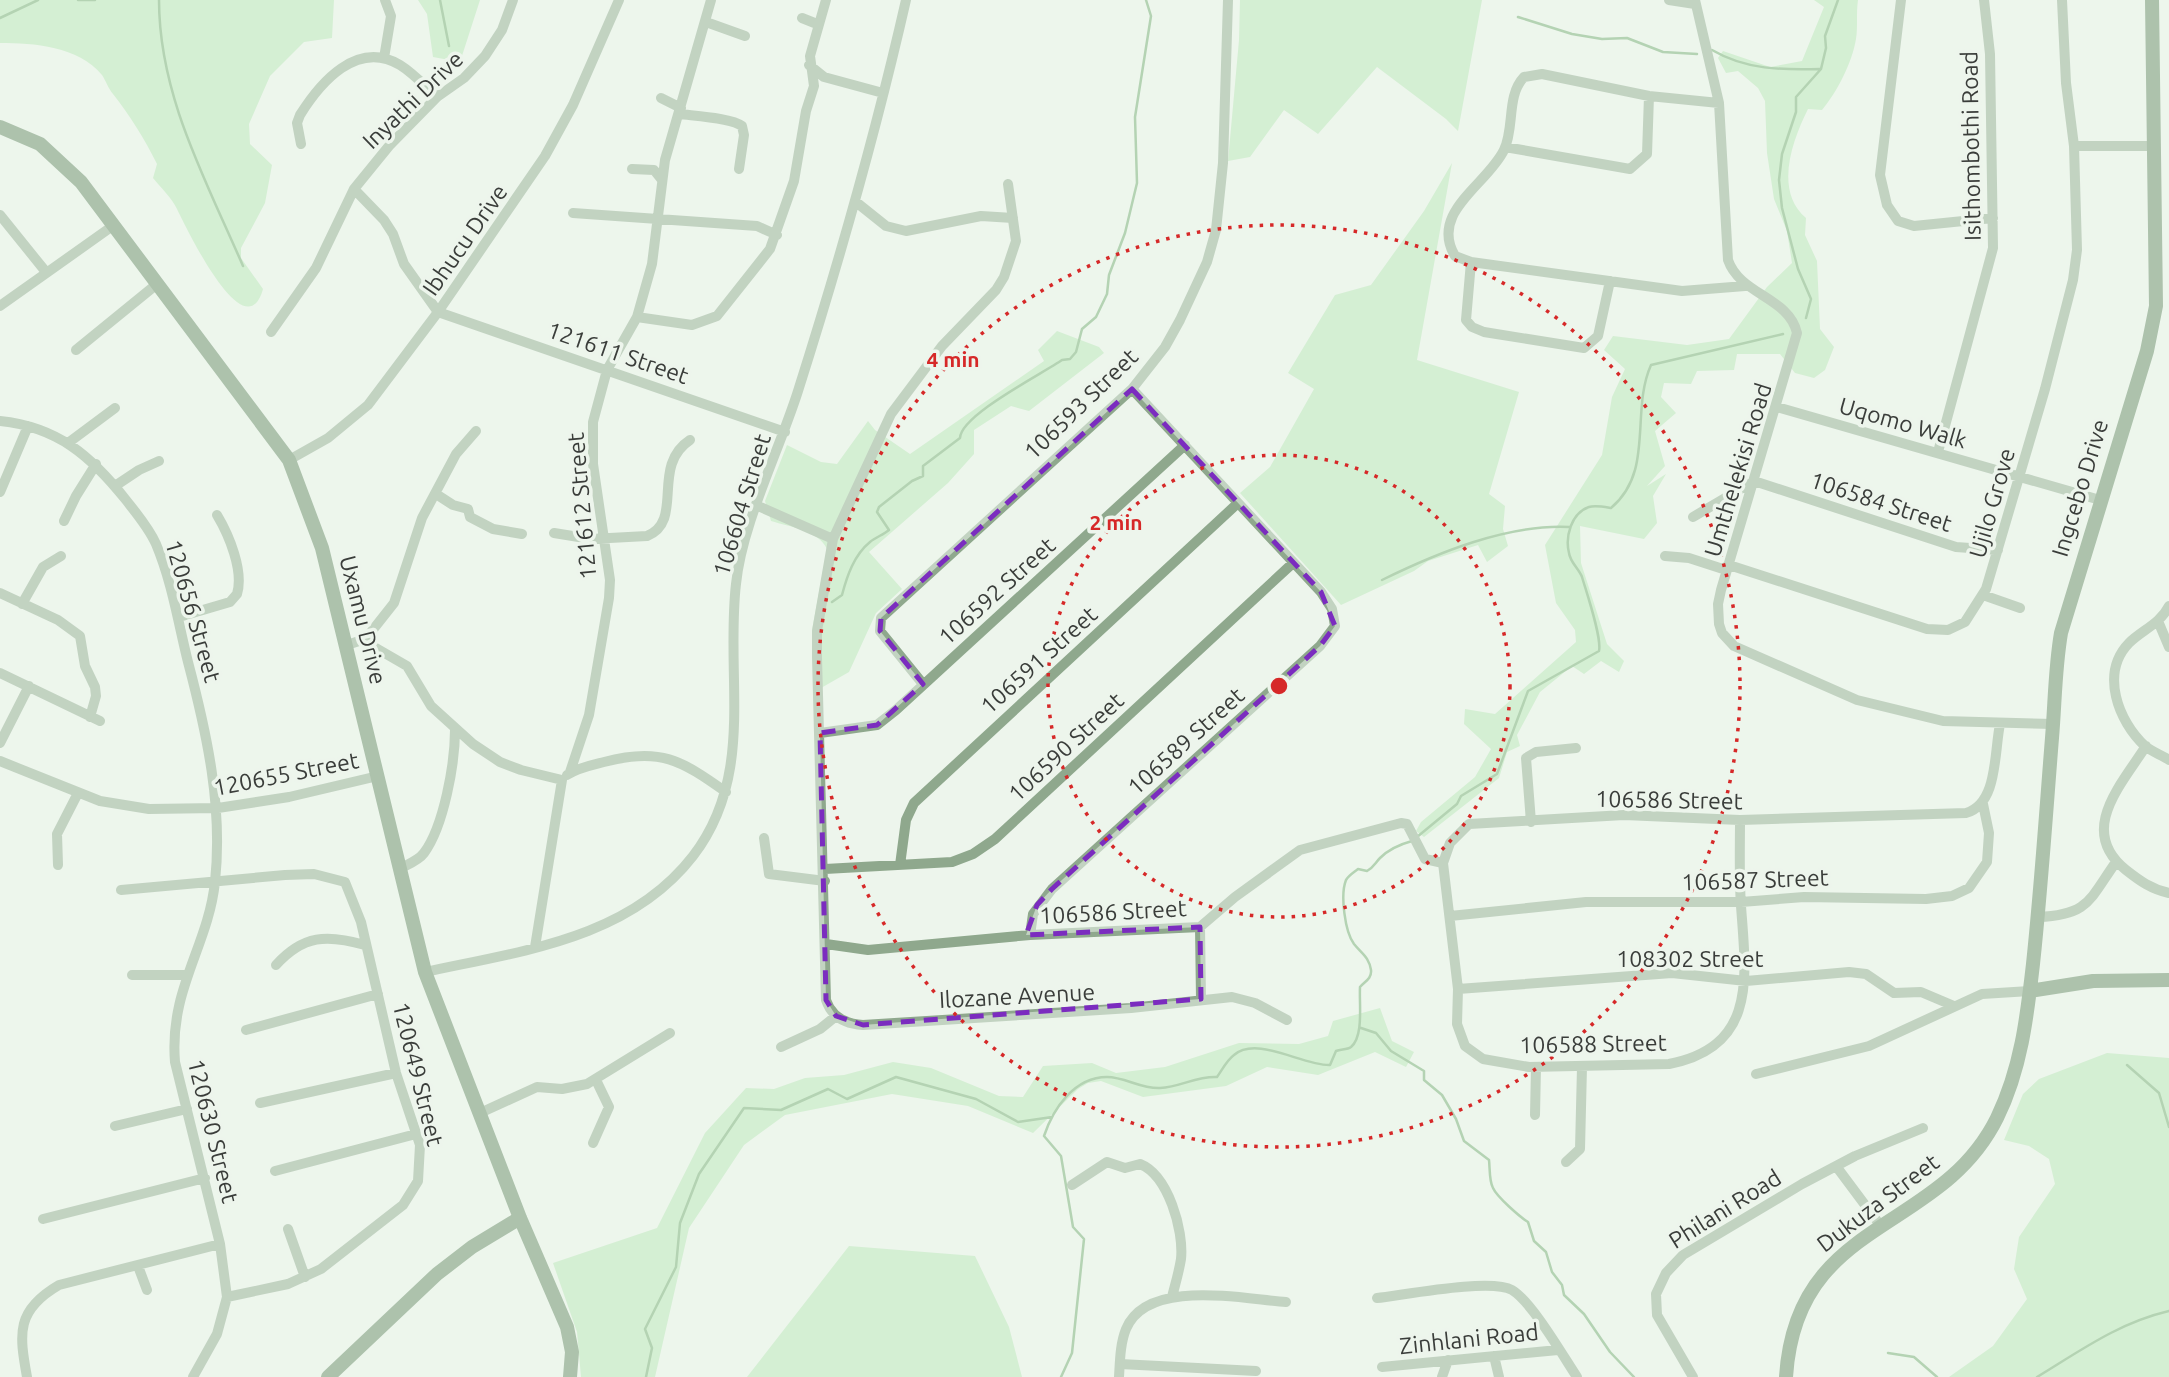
<svg xmlns="http://www.w3.org/2000/svg" width="2169" height="1377" font-family="Ubuntu,sans-serif">
<style>
.green{fill:#b7e6b4}
.lines{fill:none;stroke-linecap:round;stroke-linejoin:round}
.stream{stroke:#6fa86d;stroke-width:2.5}
.street{stroke:#8fa88d;stroke-width:10}
.secondary{stroke:#5f835d;stroke-width:14}
.marked{fill:none;stroke:#7b2cbf;stroke-width:5;stroke-dasharray:14 9;stroke-linejoin:round}
.ring{fill:none;stroke:#d62828;stroke-width:3.5;stroke-dasharray:3.5 7}
.labels{text-anchor:middle;stroke-width:7;stroke-linejoin:round;paint-order:stroke}
.street-label{font-size:23px;fill:#3a3d3a;stroke:#edf5ec}
.centre{fill:#d62828;stroke:#edf5ec;stroke-width:3.5}
.ring-label{font-size:21px;text-anchor:middle;font-weight:bold;fill:#d62828;stroke:#edf5ec;stroke-width:7;stroke-linejoin:round;paint-order:stroke}
</style>
<rect width="100%" height="100%" fill="#edf5ec"/>
<path class="green" d="M0 0H334L332 38 304 42 270 76 249 124 250 144 272 165 265 203 241 248V258L263 289C245 353 184 223 177 209 172 198 161 188 153 178L157 164C144 138 131 117 113 94 108 88 106 81 102 75 78 46 34 43 0 43Z
M418 0H480L460 62 433 57 427 14Z
M1240 0H1482L1458 131 1446 119 1377 67 1318 134 1284 110 1250 157 1228 161 1239 40Z
M1814 0H1858C1856 13 1858 26 1856 39 1852 63 1837 92 1822 110L1808 109C1792 141 1774 191 1806 218L1805 235 1817 261 1820 329 1834 347 1825 370 1814 378 1795 373 1780 354H1737L1734 370 1697 371 1691 384 1664 383 1661 397 1676 413 1655 431 1665 466 1647 486 1666 474 1653 496 1657 523 1644 539 1580 526 1581 563 1607 644 1624 661 1619 672 1601 661 1584 674 1572 666 1540 692 1517 735 1520 746 1507 752 1499 778 1424 837 1416 831 1421 822 1475 777 1491 749 1464 724 1465 709 1495 714 1576 642 1575 630 1556 603 1545 545 1602 455 1612 397 1625 369 1604 350 1613 336 1687 345 1729 339 1767 287 1792 263 1787 231 1774 199 1767 153 1765 101 1758 88 1738 71 1726 73 1718 58 1723 51 1770 67 1802 61 1824 7Z
M1452 163 1417 360 1519 392 1489 494 1505 506 1503 529 1508 546 1487 562 1478 545 1428 561 1414 571 1341 605 1240 493 1270 467 1314 389 1288 373 1335 295 1371 285 1424 211Z
M1057 331 1099 347 1104 353 1029 411 1011 406 974 430V454L948 483 869 552 902 589 876 613 849 672 814 692 812 630 827 549C818 530 790 527 771 521L765 501 787 445 821 462 837 464 868 421 875 430 910 454 1044 361 1038 350Z
M1380 1008 1392 1041 1414 1052 1406 1067 1375 1052 1318 1075 1267 1067 1226 1086 1143 1097 1101 1081 1088 1083 1078 1089 1033 1133 968 1106 892 1094 785 1115 744 1145 689 1228 655 1377H581L577 1332 553 1263 657 1228 705 1133 746 1088 774 1089 805 1078 844 1075 893 1062 931 1068 999 1096 1023 1097 1043 1066 1092 1063 1116 1073 1165 1067 1239 1043 1299 1044 1328 1036 1333 1021Z
M2107 1053 2169 1058V1377H1949L1993 1346 2027 1299 2014 1269 2019 1237 2055 1184 2049 1159 2029 1146 2004 1140 2023 1094 2039 1079Z
M849 1246 975 1256 1009 1327 1022 1377H747Z"/>
<g class="lines">
<path class="stream" d="M78 0H95
M159 0C159 96 206 180 243 266
M440 0 449 46
M1518 17 1572 34 1602 39 1627 38 1663 52 1697 54
M0 18 38 0
M1712 50C1746 70 1782 70 1820 69
M1806 318 1811 299 1798 269 1782 208 1779 180 1782 154 1796 112V97L1821 69 1826 48 1825 36 1838 0
M1382 580C1437 553 1507 524 1569 527
M832 602 842 595C847 576 854 555 870 542 876 537 883 535 889 530L877 512 879 507 912 481 923 476V466L960 438C961 415 1040 375 1062 360L1070 359 1076 352 1082 329 1096 317 1107 294 1109 275 1125 233 1137 183 1135 117 1151 16 1146 0
M1417 837 1457 804 1461 796 1497 774 1528 691 1599 651C1602 638 1587 594 1582 577 1579 569 1570 562 1569 553 1565 537 1571 513 1589 507 1595 505 1605 507 1611 508 1655 471 1630 412 1651 365L1783 334
M1361 1028 1376 1033 1391 1051 1424 1071V1080L1442 1095 1456 1119 1464 1141 1489 1160C1490 1168 1489 1181 1493 1188 1497 1197 1520 1217 1528 1222L1534 1241 1546 1252 1552 1272 1562 1285 1564 1295 1584 1314 1610 1352 1634 1377
M2127 1065 2159 1093 2169 1127
M1888 1353 1914 1357 1937 1377
M646 1377 652 1348 645 1329 676 1267 680 1223 699 1174 744 1108 781 1110 828 1089 847 1099 896 1077 976 1099 1018 1122 1052 1117
M1061 1377 1072 1353 1084 1239 1073 1227 1061 1156 1044 1136C1053 1109 1074 1077 1107 1077 1125 1077 1141 1089 1160 1088 1181 1087 1196 1076 1217 1077 1222 1070 1227 1060 1234 1055 1257 1035 1303 1066 1330 1065L1336 1051C1341 1049 1347 1050 1351 1047 1364 1036 1359 1004 1360 987 1364 982 1372 979 1371 970 1369 957 1362 954 1354 944 1345 932 1340 895 1346 880 1349 875 1353 873 1358 869L1367 871C1374 867 1375 863 1380 858 1389 849 1401 844 1412 841
M2037 1377C2080 1351 2118 1323 2169 1311"/>
<path class="street" d="M1669 0 1695 4
M1695 0 1719 103 1728 260C1740 295 1789 297 1797 333L1721 590 1718 604 1719 624 1722 633 1734 646 1857 700 1943 721 2053 724
M1901 0 1880 175 1887 205 1898 221 1914 226 1993 218
M802 18 817 24
M706 22 745 36
M384 58 391 16 385 0
M809 65 824 77 883 93
M661 98 681 108
M680 114C696 116 732 118 742 126L744 135 739 169
M301 144 297 123 300 115C320 83 357 39 400 65 413 73 425 86 437 97
M2074 146H2155
M1505 147 1630 169 1647 154 1649 96
M632 169 654 170 662 180
M354 189 384 220 393 234 404 264 438 312 785 432
M856 202 886 226 906 231 981 216 1013 218
M573 213 757 226 777 235
M0 215 46 272
M1471 262 1455 256C1429 212 1487 185 1504 150 1515 127 1506 96 1524 77L1542 74 1649 96 1719 103
M1610 281 1598 336 1584 348 1484 332 1472 327 1466 320 1471 262 1682 291 1745 286
M0 306 114 225
M637 317 692 325 717 316 770 249 794 181 806 111 814 86 810 56 826 0
M271 332 316 268 354 189 389 146 437 97 464 78 485 56 502 30 513 0
M76 350 157 284
M1777 407 2100 500
M0 421C58 427 91 456 126 500 137 514 149 528 156 544 172 582 178 622 188 662 207 734 223 807 215 882 208 947 169 989 175 1062L220 1244 227 1297 217 1334 193 1377
M68 443 115 408
M1938 452 1993 248 1990 54 1984 0
M289 460 328 438 368 405 438 312 545 156 573 105 619 0
M115 486 139 470 159 461
M0 492 28 426
M436 494 453 505 468 509 470 517 493 529 522 534
M758 506 833 539 817 631V657L826 1000C832 1018 846 1024 863 1025L1131 1008 1232 997 1255 1003 1287 1020
M1693 517 1754 481 1956 547 1998 550
M64 521 76 496 96 464
M554 533 591 539 647 536C685 521 650 466 690 440
M833 539 891 414 942 346 996 290 1004 277 1016 241 1008 184
M1665 556 1689 558 1723 569 1729 565 1927 629 1948 630 1965 622 1986 589 2045 389 2073 280 2077 250 2074 146 2066 83 2062 0
M0 593 58 620 80 636 85 666 95 687 96 696 90 717
M1983 595 2020 608
M22 604 43 567 61 556
M2169 606C2160 624 2142 630 2129 643 2100 673 2118 721 2145 746 2152 752 2162 755 2169 760
M179 617 230 602 237 594C244 571 229 535 217 515
M2158 621 2169 647
M364 641 394 603 422 518 456 454 476 431
M347 645 362 640 407 666 431 706 473 744 500 762 521 770 562 780
M0 673 100 721
M923 684 880 631 881 618 1132 389 1165 347 1180 320 1207 262 1216 230 1223 163 1228 0
M820 733 877 725 896 710 1185 445
M0 743 29 686
M2146 746C2121 785 2077 831 2126 870 2140 881 2151 889 2169 893
M0 761 100 801 149 809 218 808 289 797 378 776
M570 772 589 715 609 598 610 580 593 464V422L607 370 637 317 652 264 665 160 711 0
M567 775C577 768 592 765 604 762 660 747 681 760 726 792
M1740 820C1740 848 1739 878 1741 906 1746 976 1758 1047 1669 1064L1529 1067 1483 1059 1465 1046 1457 1024 1458 989 1443 863 1450 843 1469 824 1624 815 1740 820 1966 813C1998 804 1994 753 2000 724
M1531 822 1526 758 1536 752 1576 748
M764 838 769 874 825 881
M58 865 57 834 78 793
M900 865 906 820 914 803 1238 503
M401 868C409 864 419 860 424 853 444 826 455 763 455 730
M825 869 952 862 973 854 995 839 1293 563
M121 890 285 875 314 874 345 882 361 922 396 1073 420 1145 418 1181 403 1205 321 1269 288 1284 227 1297
M1450 916 1586 902H1741L1804 897 1926 899 1952 896 1969 888 1987 862 1989 833 1983 804
M2038 917C2089 915 2089 900 2116 862
M1200 927 1201 999
M1030 935 1033 914 1052 889 1320 646 1335 626 1332 609 1321 592 1132 389
M826 944 868 950 1030 935 1200 927 1235 897 1300 850 1401 823 1407 824 1425 859 1443 863
M535 947 562 780
M276 965C303 935 327 934 365 945
M425 972C521 951 629 939 693 856 756 774 725 678 736 584 742 524 779 451 798 391 839 262 876 132 906 0
M132 975H185
M1458 989 1672 973 1746 981 1849 972 1866 974 1894 993 1921 992 1954 1006
M246 1030 378 994
M781 1047 820 1029 836 1016
M1756 1074 1869 1046 1982 994 2030 991
M260 1103 396 1073
M480 1113 537 1087 562 1089 587 1084 670 1033
M1535 1115 1536 1067
M115 1126 187 1109
M593 1143 609 1107 596 1080
M1566 1162 1580 1149 1582 1067
M1836 1166 1880 1225
M275 1171 416 1134
M1072 1185 1107 1162 1125 1168 1140 1164C1168 1175 1184 1230 1181 1259 1179 1272 1175 1285 1172 1297
M43 1219 205 1178
M288 1229 305 1277
M138 1266 147 1290
M1377 1298C1404 1295 1491 1278 1512 1290 1532 1302 1563 1356 1577 1377
M1494 1356 1499 1377
M1120 1364 1256 1371
M1382 1367 1558 1350
M27 1377C19 1333 16 1310 59 1285L220 1244
M1119 1377C1120 1361 1120 1344 1126 1329 1147 1278 1242 1299 1286 1302
M1442 1377 1448 1360
M1693 1377 1657 1315 1656 1294 1666 1273 1683 1255 1802 1184 1855 1156 1923 1128"/>
<path class="secondary" d="M0 127 40 144 81 182 289 460 322 548 425 972 520 1218 567 1327 572 1352 570 1377
M2030 991 2093 981 2169 980
M328 1377 437 1274 472 1247 520 1218
M1786 1377C1796 1217 1939 1235 1997 1118 2021 1069 2027 1017 2033 964 2041 889 2046 813 2052 738 2055 702 2055 668 2061 633L2147 351 2156 306 2152 0"/>
</g>
<path d="M0 0H2169V1377H0ZM1132 389 1321 592 1335 626 1320 646 1052 889 1037 905 1026 935 1200 927 1201 999 863 1025 836 1016 826 1000 820 733 877 725 923 684 880 631 881 618Z" fill="#edf5ec" fill-opacity=".55" fill-rule="evenodd"/>
<path class="marked" d="M1132 389 1321 592 1335 626 1320 646 1052 889 1037 905 1026 935 1200 927 1201 999 863 1025 836 1016 826 1000 820 733 877 725 923 684 880 631 881 618Z"/>
<g class="ring">
<circle cx="1279" cy="686" r="231"/>
<circle cx="1279" cy="686" r="461"/>
</g>
<g class="labels">
<g class="street-label">
<text transform="translate(413 100) rotate(-44)" y="8">Inyathi Drive</text>
<text transform="translate(1971 146) rotate(-91)" y="8">Isithombothi Road</text>
<text transform="translate(465 240) rotate(-55)" y="8">Ibhucu Drive</text>
<text transform="translate(618 353) rotate(19)" y="8">121611 Street</text>
<text transform="translate(1081 404) rotate(-44)" y="8">106593 Street</text>
<text transform="translate(1903 423) rotate(16)" y="8">Uqomo Walk</text>
<text transform="translate(1738 470) rotate(-73)" y="8">Umthelekisi Road</text>
<text transform="translate(2080 488) rotate(-73)" y="8">Ingcebo Drive</text>
<text transform="translate(1881 502) rotate(18)" y="8">106584 Street</text>
<text transform="translate(1992 503) rotate(-74)" y="8">Ujilo Grove</text>
<text transform="translate(742 505) rotate(-73)" y="8">106604 Street</text>
<text transform="translate(582 506) rotate(-95)" y="8">121612 Street</text>
<text transform="translate(997 591) rotate(-42)" y="8">106592 Street</text>
<text transform="translate(193 611) rotate(74)" y="8">120656 Street</text>
<text transform="translate(363 620) rotate(76)" y="8">Uxamu Drive</text>
<text transform="translate(1039 660) rotate(-42)" y="8">106591 Street</text>
<text transform="translate(1186 741) rotate(-42)" y="8">106589 Street</text>
<text transform="translate(1066 747) rotate(-43)" y="8">106590 Street</text>
<text transform="translate(286 774) rotate(-11)" y="8">120655 Street</text>
<text transform="translate(1669 800) rotate(1)" y="8">106586 Street</text>
<text transform="translate(1755 880) rotate(-2)" y="8">106587 Street</text>
<text transform="translate(1113 912) rotate(-3)" y="8">106586 Street</text>
<text x="1690" y="967">108302 Street</text>
<text transform="translate(1017 996) rotate(-3)" y="8">Ilozane Avenue</text>
<text transform="translate(1593 1044) rotate(-1)" y="8">106588 Street</text>
<text transform="translate(418 1074) rotate(76)" y="8">120649 Street</text>
<text transform="translate(213 1131) rotate(76)" y="8">120630 Street</text>
<text transform="translate(1878 1203) rotate(-37)" y="8">Dukuza Street</text>
<text transform="translate(1725 1209) rotate(-32)" y="8">Philani Road</text>
<text transform="translate(1469 1339) rotate(-6)" y="8">Zinhlani Road</text>
</g>
</g>
<circle cx="1279" cy="686" r="10" class="centre"/>
<g class="ring-label">
<text x="953" y="367">4 min</text>
<text x="1116" y="530">2 min</text>
</g>
</svg>
